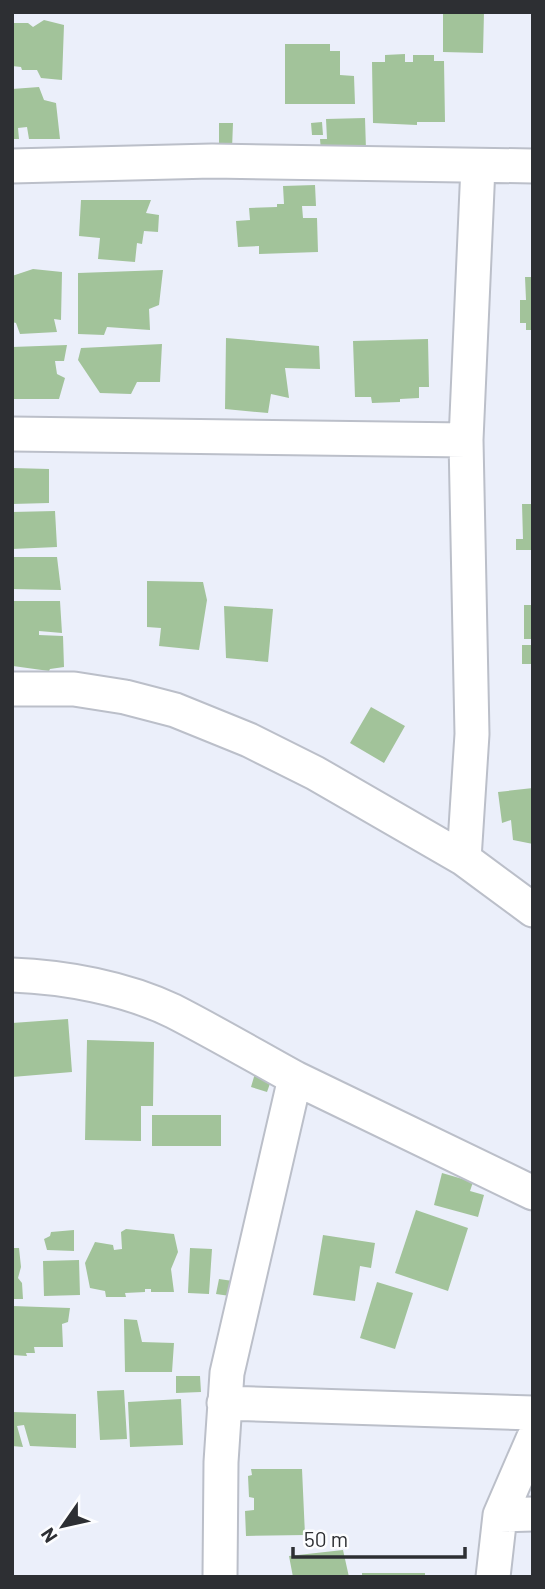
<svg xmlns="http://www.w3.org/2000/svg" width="545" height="1589" font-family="Barlow,sans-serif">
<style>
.building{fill:#a2c39a}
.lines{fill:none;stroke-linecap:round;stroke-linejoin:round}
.minor-casing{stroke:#bbbfc9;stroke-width:37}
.minor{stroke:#fff;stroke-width:33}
</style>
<rect width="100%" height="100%" fill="#ebeffa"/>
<path class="building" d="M443 12H484L483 53 443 52Z
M44 20 64 25 62 80 41 78 37 70H22L21 67 12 66V23H28L33 27Z
M285 44H330V51H340V75L354 76 355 104H285Z
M405 54V62H413V55H434V61H444L445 122H417V125L373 123 372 62H385V55Z
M39 87 44 100 56 103 60 139H29L27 127 18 128 19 139H12V89Z
M365 118 366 150 321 151 320 139H327L326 119Z
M322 122 323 135H312L311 123Z
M219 123H233L232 149 219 148Z
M315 185 316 206H302L303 218H317L318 252 259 254V246L238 247 236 221 250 220 249 208 277 207V204H284L283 186Z
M81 200H151L146 213 159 215 158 232 144 231 142 244 137 243 135 262 98 259 100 238 79 236Z
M33 269 62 272 61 320 54 319 57 332 20 334 16 323 12 322V276Z
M163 270 159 305 149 309 150 330 107 327 104 335 78 334V273Z
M525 277H533V330H526V323H520V300H526Z
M226 338 319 346 320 369 285 368 289 398 271 394 268 413 225 409Z
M428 339 429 387H419V398L400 399V402L372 403 371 397H355L353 341Z
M162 344 160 382H137L131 394 100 393 78 360 81 348Z
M67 345 64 361H55L57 374 65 378 59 399H12V347Z
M12 468 49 469V503L12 504Z
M522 504H533V550H516V539H523Z
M55 511 57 547 12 549V512Z
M12 557H57L61 590 12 589Z
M147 581 203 582 207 600 199 650 159 646 161 628 147 627Z
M12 601H60L62 633 39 631V635L63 636 64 667 50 669 49 671 13 666Z
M524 605H533V639H524Z
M224 606 273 609 268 662 226 658Z
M522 645H533V664H522Z
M371 707 405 726 384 763 350 743Z
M533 788V844L513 840 511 820 502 823 498 792Z
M68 1019 72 1072 12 1077V1023Z
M87 1040 154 1042 153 1106H141V1141L85 1140Z
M256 1070 273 1075 267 1092 251 1087Z
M152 1115H221V1146H152Z
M442 1173 473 1182 470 1191 484 1195 478 1217 434 1205Z
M416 1210 468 1228 448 1291 395 1273Z
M126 1229 174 1234 178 1252 171 1269 174 1292H151V1289H145V1292L125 1293 126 1297H106L105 1291 90 1288 85 1263 95 1242 113 1245 114 1250 122 1249 121 1232Z
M74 1230V1251L47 1250 44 1239 50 1236 51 1232Z
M323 1235 375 1243 371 1268 360 1266 355 1301 313 1295Z
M12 1248H19L21 1267 18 1278 22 1283 23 1299H12Z
M190 1248 212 1249 209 1294 188 1293Z
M79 1260 80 1295 44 1296 43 1261Z
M219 1279 233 1281 230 1296 216 1294Z
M377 1282 413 1293 395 1349 360 1338Z
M12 1306 70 1308 68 1322 62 1324 63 1347H34L35 1353H26L27 1356 12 1355Z
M124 1319 137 1320 142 1342 174 1343 172 1372H125Z
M176 1376H200L201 1392 176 1393Z
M124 1390 127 1439 100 1440 97 1391Z
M181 1399 183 1445 130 1447 128 1402Z
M12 1412 76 1414V1448L30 1446 24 1425 17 1426 23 1447 12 1446Z
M251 1469H302L305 1535 246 1536 245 1511 254 1510V1498L249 1497 248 1476 252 1475Z
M343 1550 349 1577H293L289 1556Z
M362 1573H425V1577H362Z"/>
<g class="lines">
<defs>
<path id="minor" d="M12 166 212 161 533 166
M12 434 466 440
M12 689H74L125 697 175 710 249 740 315 773 464 859 533 910
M464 859 472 734 466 440 478 166
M12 975C65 977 125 988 173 1011 214 1032 255 1056 295 1078
M224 1403 533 1413
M500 1515 533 1514
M220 1577 221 1462 227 1373 295 1078 533 1193
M493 1577 500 1515 533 1439"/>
</defs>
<use href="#minor" class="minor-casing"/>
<use href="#minor" class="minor"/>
</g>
<rect width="545" height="1589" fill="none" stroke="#2d2f33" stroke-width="28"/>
<g transform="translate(63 1526) rotate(236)" stroke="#fcfdff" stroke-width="5" paint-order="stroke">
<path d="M0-5L12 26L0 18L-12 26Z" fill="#2d2f33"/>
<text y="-10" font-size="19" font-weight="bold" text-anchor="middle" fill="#2d2f33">N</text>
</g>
<path d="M293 1547v10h172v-10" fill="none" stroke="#2d2f33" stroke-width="3.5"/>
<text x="304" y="1547" font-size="21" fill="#2d2f33" stroke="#fcfdff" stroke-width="5" paint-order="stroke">50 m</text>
</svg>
